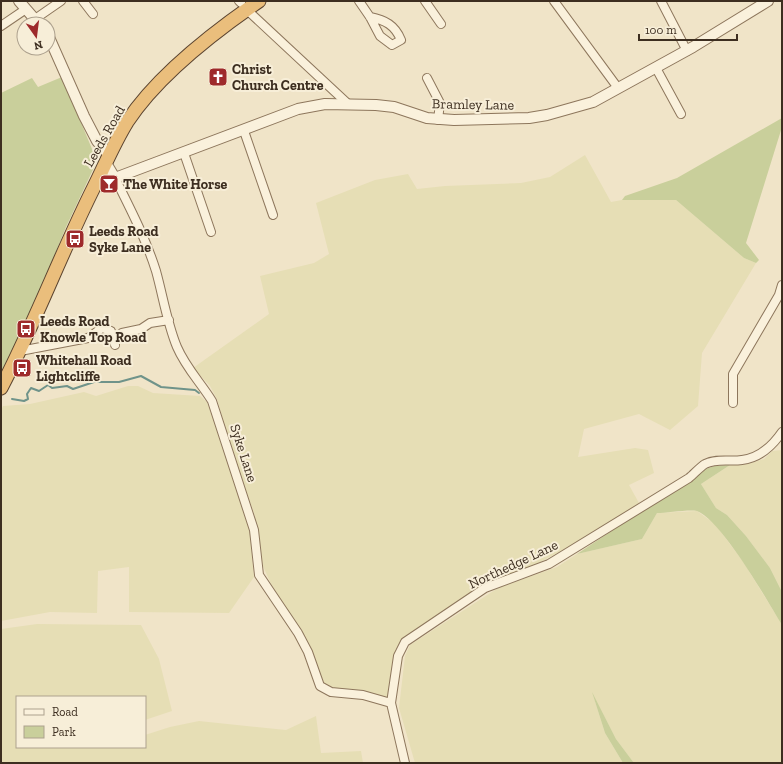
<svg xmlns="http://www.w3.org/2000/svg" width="783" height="764" font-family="'Zilla Slab',serif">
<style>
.farmland{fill:#e6deb5}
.green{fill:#c9cf9b}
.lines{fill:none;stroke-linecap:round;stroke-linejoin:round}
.stream{stroke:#6f938a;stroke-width:2}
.minor-casing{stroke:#8d765c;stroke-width:10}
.tertiary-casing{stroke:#8d765c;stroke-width:12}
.trunk-casing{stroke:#5b4430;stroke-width:15}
.minor{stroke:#faf1dc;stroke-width:8}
.tertiary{stroke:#faf1dc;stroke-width:10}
.trunk{stroke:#eabe7c;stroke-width:13}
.labels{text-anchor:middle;stroke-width:4;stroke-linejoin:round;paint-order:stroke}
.poi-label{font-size:14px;font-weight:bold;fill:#3d2e20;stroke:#f7eed8;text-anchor:start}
.street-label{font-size:14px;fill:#3d2e20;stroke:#f7eed8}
</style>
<rect width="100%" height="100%" fill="#f0e4c8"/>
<path class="farmland" d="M585 155 611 202 622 200H676L744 258 756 263 702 353 698 406 670 430 639 414 584 429 578 457 635 448 648 450 654 473 629 485 639 503 591 535 529 568 491 583 403 640 395 650 389 696 386 697 358 690 332 688 325 685 303 634 271 584 263 566 254 513 234 458 217 399 210 386 193 368 269 314 260 276 314 263 329 254 316 203 375 180 408 174 417 189 445 186 521 183 550 177Z
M128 386H138L153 393 200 396 207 402 240 494 250 533 254 577 229 613 129 612V567L98 571 97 613 50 612 1 621V410L3 406 30 404 84 392 96 396Z
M782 450V592L770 568 746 536 727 515 716 508 701 484 730 465 751 463 764 459 772 451Z
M697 511 715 524 744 563 782 625V763H634L616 739 593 695 605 733 623 763H415L399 708 405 656 410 645 498 588 557 567 577 554 642 539 657 513Z
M37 624 141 625 159 659 172 711 145 720V697H17V747H145V735L170 727 199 721 286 730 316 716 321 753 361 751 363 763H1V629Z"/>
<path class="green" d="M62 77 97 161 66 227 32 311 1 378V93L32 78 38 87Z
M782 118V127L746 243 759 260 756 263 744 258 676 200H622L625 196 677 178Z
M730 465 701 484 716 508 727 515 746 536 770 568 782 592V625C767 600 722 521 697 511 690 509 666 513 657 513L642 539 577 554 703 470 714 466Z
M592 692 616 739 634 763H623L605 733Z"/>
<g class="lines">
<path class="stream" d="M12 399 24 401 28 399 27 394 31 388 39 391 48 385 52 388 67 386 73 389 94 382H119L141 376 161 387 195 390 199 393"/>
<defs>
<path id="minor" d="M83 1 93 14
M239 1 241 3
M359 1 370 17 380 36 392 45 401 40C395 25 385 20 370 17
M425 1 441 24
M554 1 618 88
M661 1 687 51
M246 9 347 103
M35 19 61 1
M1 26 26 9
M656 68 681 114
M427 78 440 103 438 120
M244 131 273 215
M184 153 211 232
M115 178C130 208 146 239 156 271 163 296 167 323 177 347 186 368 201 383 212 401L254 530 259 575 298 633 308 652 320 686 331 692 363 695 391 703
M122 333 141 329 150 323 169 320
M20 351 88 338 102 328 111 331 115 345
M733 403V374L779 295 782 285
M405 763 391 703 398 656 405 642 485 588 549 564 689 478C694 474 700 467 705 464 717 458 730 462 742 460 759 458 773 445 782 432"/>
<path id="tertiary" d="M19 1 39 24
M48 35 84 116 97 141 109 155
M106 163 115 178 298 109 325 104 376 105 394 107 427 118 454 120 529 118 547 115 593 102 693 47 768 1"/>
<path id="trunk" d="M1 388C35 323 61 253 94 187 105 165 114 143 127 122 157 76 214 32 259 1"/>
</defs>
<use href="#minor" class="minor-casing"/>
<use href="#tertiary" class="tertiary-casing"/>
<use href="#trunk" class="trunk-casing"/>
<use href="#minor" class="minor"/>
<use href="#tertiary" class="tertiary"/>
<use href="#trunk" class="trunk"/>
</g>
<defs>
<symbol id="church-square" viewBox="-11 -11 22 22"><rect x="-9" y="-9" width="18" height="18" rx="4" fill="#9e2a2b" stroke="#f7eed8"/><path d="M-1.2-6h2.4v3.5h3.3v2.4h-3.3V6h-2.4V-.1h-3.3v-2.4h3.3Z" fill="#fff"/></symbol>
<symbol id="bar-square" viewBox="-11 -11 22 22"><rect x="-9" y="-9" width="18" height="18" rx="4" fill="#9e2a2b" stroke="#f7eed8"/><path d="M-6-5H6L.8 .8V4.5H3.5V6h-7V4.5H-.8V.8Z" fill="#fff"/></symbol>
<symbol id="bus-square" viewBox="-11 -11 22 22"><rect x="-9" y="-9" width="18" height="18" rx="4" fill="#9e2a2b" stroke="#f7eed8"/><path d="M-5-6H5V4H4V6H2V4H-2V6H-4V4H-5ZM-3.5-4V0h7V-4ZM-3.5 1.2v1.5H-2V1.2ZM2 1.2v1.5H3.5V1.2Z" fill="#fff"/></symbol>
</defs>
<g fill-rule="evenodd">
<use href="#church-square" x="207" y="66" width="22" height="22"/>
<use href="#bar-square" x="98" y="173" width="22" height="22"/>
<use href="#bus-square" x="64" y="228" width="22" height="22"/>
<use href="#bus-square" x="15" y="318" width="22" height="22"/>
<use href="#bus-square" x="11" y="357" width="22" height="22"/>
</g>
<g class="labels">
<g class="poi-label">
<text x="232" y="74">Christ<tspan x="232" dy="16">Church Centre</tspan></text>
<text x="123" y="189">The White Horse</text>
<text x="89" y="236">Leeds Road<tspan x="89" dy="16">Syke Lane</tspan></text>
<text x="40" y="326">Leeds Road<tspan x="40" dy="16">Knowle Top Road</tspan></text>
<text x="36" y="365">Whitehall Road<tspan x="36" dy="16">Lightcliffe</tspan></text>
</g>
<g class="street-label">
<text transform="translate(473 104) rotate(1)" y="5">Bramley Lane</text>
<text transform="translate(104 136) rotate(-60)" y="5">Leeds Road</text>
<text transform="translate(244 453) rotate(72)" y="5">Syke Lane</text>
<text transform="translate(513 564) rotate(-25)" y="5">Northedge Lane</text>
</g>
</g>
<rect width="783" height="764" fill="none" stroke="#3d2e20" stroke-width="4"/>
<rect x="16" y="696" width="130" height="52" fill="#f7eed8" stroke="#ada18e"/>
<rect x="24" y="709" width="20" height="6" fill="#faf1dc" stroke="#ada18e"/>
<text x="52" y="716" font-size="12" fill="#3d2e20">Road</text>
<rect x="24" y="726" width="20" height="12" fill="#c9cf9b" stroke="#ada18e"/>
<text x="52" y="736" font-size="12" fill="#3d2e20">Park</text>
<g transform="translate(36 36) rotate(166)"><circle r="19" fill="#f7eed8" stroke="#ada18e"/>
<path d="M0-3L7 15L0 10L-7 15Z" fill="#9e2a2b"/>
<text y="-6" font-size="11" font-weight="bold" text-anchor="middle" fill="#3d2e20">N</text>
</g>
<path d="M639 34v6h98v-6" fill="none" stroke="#3d2e20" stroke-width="2"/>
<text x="645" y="34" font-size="12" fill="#3d2e20" stroke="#f7eed8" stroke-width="3" paint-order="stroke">100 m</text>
</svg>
